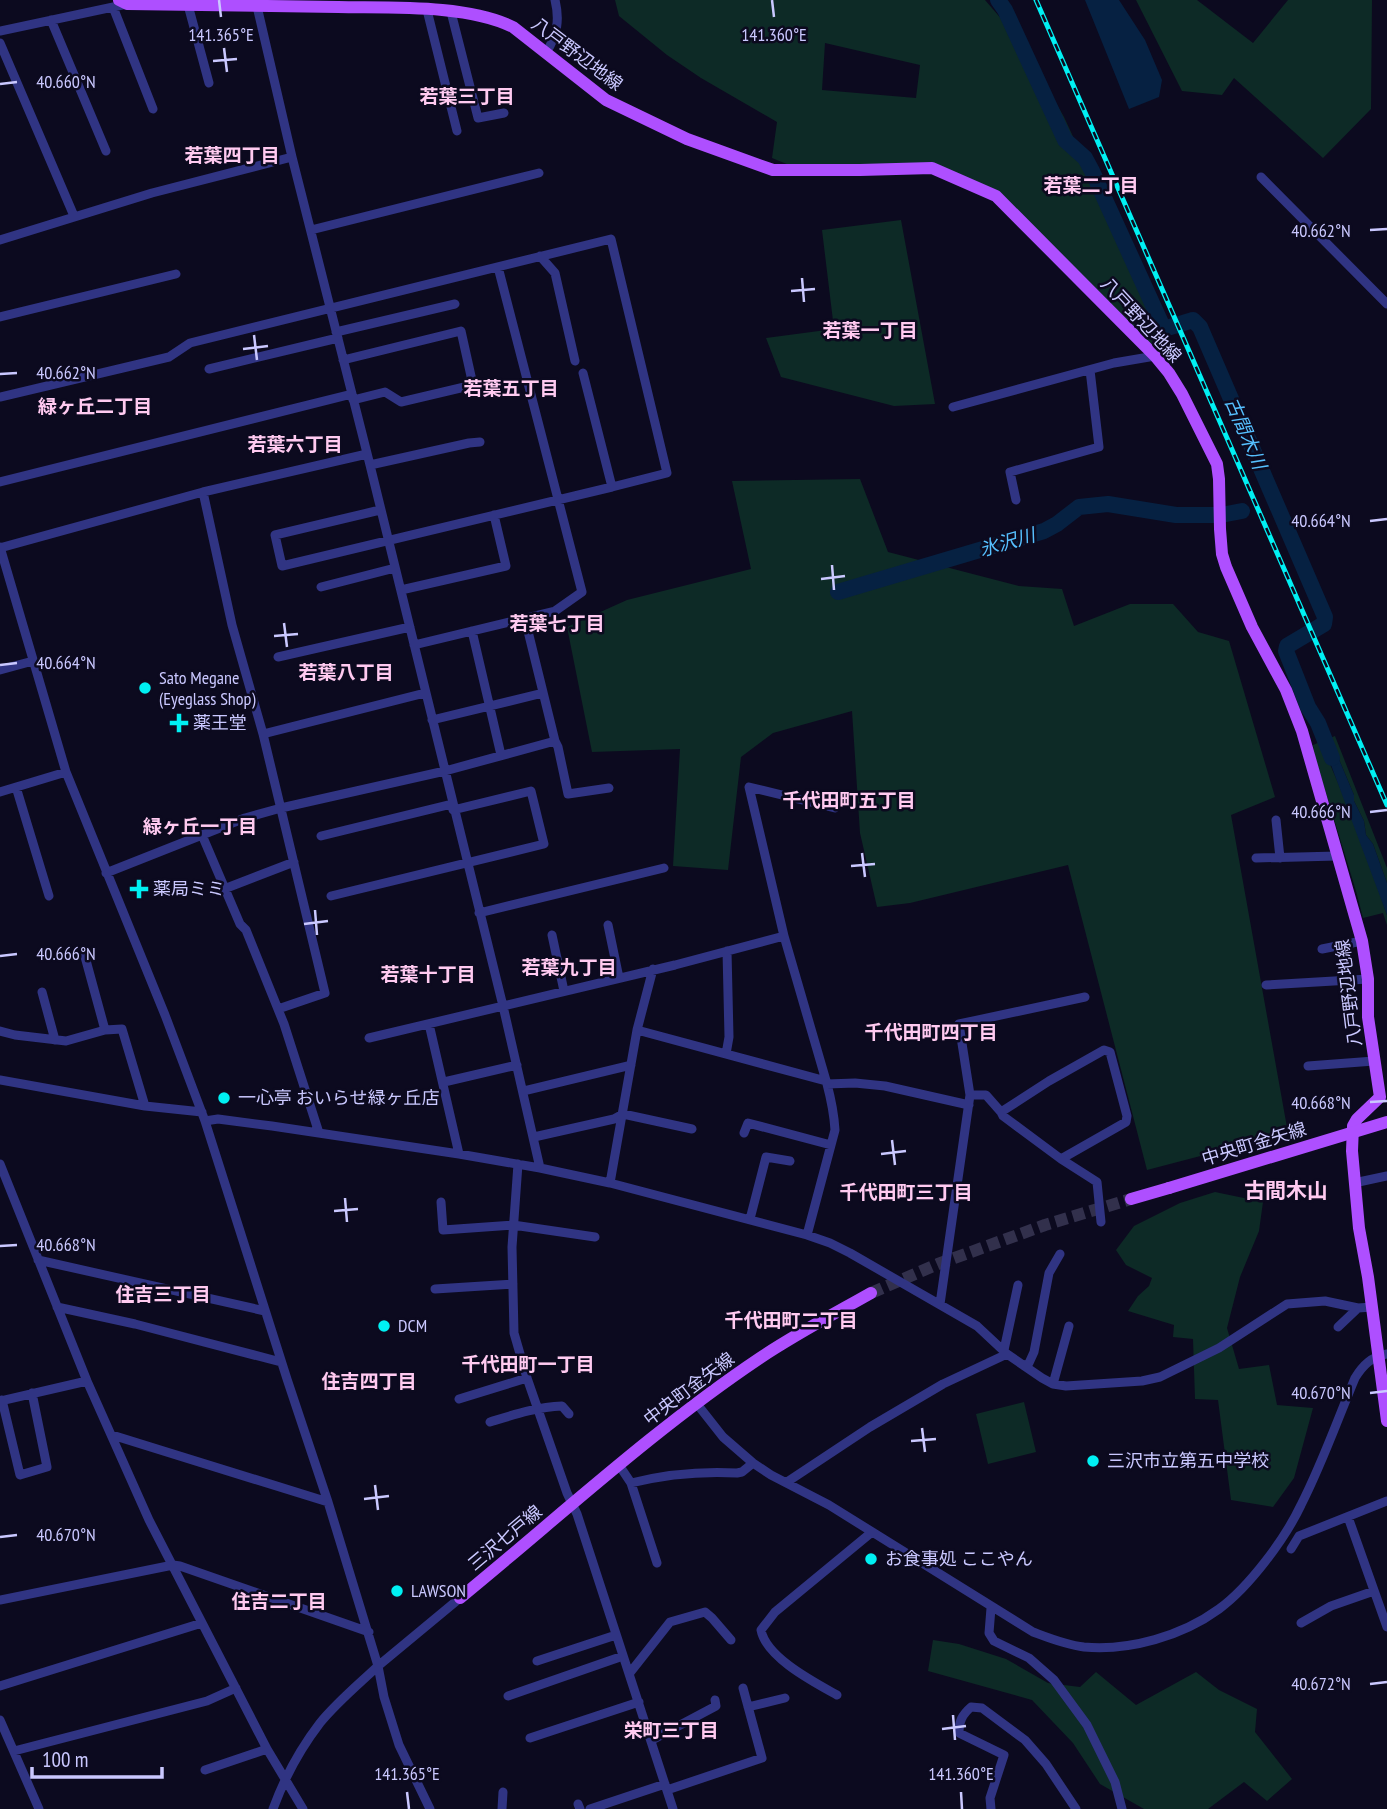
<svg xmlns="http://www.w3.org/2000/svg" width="1387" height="1809" font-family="'PT Sans Narrow','Noto Sans JP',sans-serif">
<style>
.green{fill:#0d2a26;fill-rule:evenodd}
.water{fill:#062142}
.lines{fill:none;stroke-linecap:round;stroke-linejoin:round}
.river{stroke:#062142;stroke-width:16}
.major-tunnel{stroke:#32304c;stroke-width:12;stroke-dasharray:12 6;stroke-linecap:butt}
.minor{stroke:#303483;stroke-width:9}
.major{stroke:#ae4fff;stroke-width:12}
.rail-casing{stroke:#00f0f3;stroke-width:5}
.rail{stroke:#0c0a1f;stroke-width:2.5;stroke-dasharray:8;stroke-linecap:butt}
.major-bridge{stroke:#ae4fff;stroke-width:12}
.ticks{fill:none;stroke:#cac8ff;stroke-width:2.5}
.poi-dot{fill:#00f0f3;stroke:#0c0a1f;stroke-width:2.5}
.labels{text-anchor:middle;stroke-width:5;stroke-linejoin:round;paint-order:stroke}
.street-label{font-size:18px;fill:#cac8ff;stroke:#0c0a1f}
.poi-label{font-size:18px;fill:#cac8ff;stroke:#0c0a1f;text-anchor:start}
.neighbourhood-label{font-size:19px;font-weight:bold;fill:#ffcaf0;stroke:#0c0a1f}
.water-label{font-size:19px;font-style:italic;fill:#56c0ff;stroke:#0c0a1f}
.quarter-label{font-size:21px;font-weight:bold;fill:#ffcaf0;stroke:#0c0a1f}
.ticks-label{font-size:18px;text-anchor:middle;fill:#cac8ff;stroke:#0c0a1f;stroke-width:5;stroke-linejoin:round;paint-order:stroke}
</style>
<rect width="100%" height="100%" fill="#0c0a1f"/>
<path class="green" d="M615 0H985L1022 43 1064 117 1171 350 1161 357 1000 193 933 163 794 167 772 158 777 122 701 78 667 55 619 16ZM825 43 920 65 916 98 822 90Z
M1136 0H1197L1253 43 1288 0H1372L1371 109 1323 158 1234 78 1222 95 1182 91Z
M901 220 935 404 894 406 781 377 766 338 834 329 822 230Z
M860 479 888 552 1019 586 1062 589 1074 626 1130 604H1173L1198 632 1229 641 1275 797 1231 815 1288 1133 1147 1170 1068 865 910 903 877 907 860 833 852 711 773 733 741 757 728 870 673 866 680 749 592 752 567 627 627 600 751 569 732 481Z
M1335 736 1387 868V883L1373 844 1366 835 1364 821 1354 801V795L1330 738Z
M1320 742C1346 798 1367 857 1387 915V925L1383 913 1363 918 1356 891 1315 757 1313 745Z
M1215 1192 1263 1202 1259 1231 1240 1277 1227 1328 1239 1369 1269 1365 1277 1405 1313 1408 1294 1478 1273 1507 1231 1500 1218 1400 1195 1399 1193 1339 1173 1337 1174 1325 1128 1311 1138 1296 1149 1286 1152 1278 1126 1265 1116 1250 1134 1226 1180 1203Z
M1024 1402 1036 1452 988 1464 976 1414Z
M933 1640 959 1644 1006 1659 1048 1683 1080 1687 1096 1672 1136 1705 1196 1672 1219 1690 1257 1709 1255 1732 1292 1779 1267 1801 1244 1782 1208 1809H1144L1100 1784 1073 1743 1032 1700 928 1671Z"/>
<path class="water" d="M1085 0H1119L1145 40 1162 80 1159 97 1129 109Z
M1330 738 1354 795V801L1364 821 1366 835 1373 844 1387 883V915L1331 765 1320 742Z"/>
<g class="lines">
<path class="river" d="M998 0 1005 10 1065 140 1085 158 1092 171 1162 325 1167 328 1193 320 1200 327 1325 617 1324 624 1287 646 1286 651 1308 707 1318 723 1332 758
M1221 515 1242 511
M838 592 1044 531 1057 524 1079 507 1108 504 1176 515H1214"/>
<path class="major-tunnel" d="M871 1293 938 1264 1045 1225 1131 1199"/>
<path class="minor" d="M256 2 292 157 370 465 503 1006 540 1168
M188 5 209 83
M113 7 153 109
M427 10 457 131
M451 12 478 118 504 113
M51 20 106 151
M0 31 127 4
M0 43 74 216
M546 53C557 35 560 21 555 0
M1261 177 1387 304
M311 230 539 173
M0 240 152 193 292 157
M540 256 555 273 575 361
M0 317 176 274
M336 332 455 304
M343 360 461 331 473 385 401 402 385 392 353 400
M209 369 338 338
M0 397 169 357 190 343 611 239 667 473 612 487 583 373
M953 407 1114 363 1155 356
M370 465 469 443 480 442
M0 482 352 394
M203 492 232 625 263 734 325 993 278 1009
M1016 500 1010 472 1099 447 1090 370
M380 510 275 535 282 566 612 487
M0 547 66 772 165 1015 205 1121 287 1379 328 1502 378 1666C359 1684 337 1702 320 1723 300 1749 284 1779 273 1809
M0 548 203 492 367 454
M321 587 395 568
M401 590 506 566 494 515
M525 619 555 741 558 747 568 794 609 788
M472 631 501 755
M414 645 555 611 582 592 498 267
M278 657 410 627
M0 670 33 661
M432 720 543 693
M263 734 425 693
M16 787 49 896
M0 792 66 772
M1276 820 1280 858
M202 835 240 924 246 930 284 1024 319 1133
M321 836 452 804
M1256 858 1337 856
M106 873 245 818 281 808 445 771 555 741
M224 889 294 862
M331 896 544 844 531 791 453 810
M479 913 664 868
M608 925 619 978
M552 935 564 991
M784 936 749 787 835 808
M1322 949 1362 941
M84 953 105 1030
M1266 985 1368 979
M42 992 55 1040
M429 1024 459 1154
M637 1030 826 1081
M0 1031 15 1035 66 1041 105 1030 122 1029 145 1106
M369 1038 675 965 784 936 827 1084C831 1099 834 1114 835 1130L807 1235
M726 1054 729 1037 727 951
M1308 1066 1374 1061
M0 1080 145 1106 202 1112
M444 1082 517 1065
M827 1084 855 1083 885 1086 969 1105
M523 1091 631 1065
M970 1095H986L1001 1112 1049 1081 1104 1050 1110 1052 1127 1116 1126 1122 1061 1159 1003 1116 1001 1112
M205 1121 218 1119 272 1126 459 1154 540 1168 610 1183 807 1235 830 1243 850 1253 977 1326 1007 1354 1042 1378 1053 1384 1066 1386 1142 1381 1160 1377 1219 1348 1287 1304 1325 1301 1358 1308 1372 1307
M744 1133 748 1123 831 1145
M534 1137 614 1119 623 1114 692 1129
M1061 1159 1097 1182 1101 1222
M0 1164 87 1381 149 1520 267 1749 303 1809
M518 1164 512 1247 514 1333 527 1378 567 1493 577 1514 673 1809
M610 1183 637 1030 653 969
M1354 1183 1387 1176
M441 1202 443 1230 513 1225 595 1237
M750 1219 766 1157 790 1161
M38 1260 265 1311
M435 1289 513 1284
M940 1304 970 1095 959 1024 1085 997
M57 1307 135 1324 281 1362
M1338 1327 1358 1308
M1004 1350 1018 1285
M1024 1366 1029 1363 1034 1352 1049 1273 1060 1254
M1053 1384 1069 1326
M459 1399 527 1378
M2 1400 20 1475 47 1467 32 1393
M0 1401 87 1381
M697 1404 723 1437 753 1463 771 1475 829 1505 1033 1632C1049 1638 1066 1645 1084 1647 1130 1651 1182 1636 1219 1609 1249 1587 1285 1539 1301 1505 1322 1464 1337 1421 1355 1378 1363 1365 1371 1357 1387 1354
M490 1422C513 1415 537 1407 562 1406L569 1414
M112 1435 328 1502
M619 1465 631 1483C667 1474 700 1471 737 1473L742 1472 753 1463
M787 1482 870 1427 943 1384 1007 1354
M631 1483 657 1563
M1348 1517 1387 1627
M1291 1549 1299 1536 1387 1501
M0 1600 173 1565 180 1566 369 1632
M991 1608 989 1633 994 1641 1029 1658 1054 1680 1087 1725 1115 1782 1122 1809
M1301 1623 1331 1606 1374 1591
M537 1661 616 1635
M629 1674 670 1622 705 1612 712 1618 731 1640
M0 1686 202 1623
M837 1695C812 1681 766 1657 761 1630L775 1612 872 1532
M508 1696 623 1656
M748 1707 785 1698
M0 1720 39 1809
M530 1738 639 1702
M652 1740 716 1706 715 1700
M14 1751 207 1701 236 1688
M205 1770 267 1749
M667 1790 762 1758 743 1688
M578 1804 580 1809
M430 1809 399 1745 384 1697 378 1666 460 1598
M502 1809 503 1792
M590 1809 665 1784
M991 1809 990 1798 1004 1755 959 1733C959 1721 962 1715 971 1707L982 1708 1025 1740 1046 1764 1076 1809"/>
<path class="major" d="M119 0 127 4C197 5 267 6 338 7 389 8 467 4 513 27L606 100 687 139 773 170H860L932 168 996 196 1155 356 1169 373 1182 394 1217 464 1219 479 1220 529 1222 554 1226 567 1252 627 1286 690 1302 731 1362 941 1368 979V1017L1380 1097 1357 1119 1353 1126 1352 1151 1359 1228 1368 1277 1387 1421
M1131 1199 1169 1188
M460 1598C559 1517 654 1429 760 1358 796 1334 834 1314 871 1293"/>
<defs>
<path id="rail" d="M1036 0 1387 805"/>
</defs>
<use href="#rail" class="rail-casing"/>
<use href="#rail" class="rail"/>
<path class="major-bridge" d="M1169 1188 1387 1122"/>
</g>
<path class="ticks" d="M219 0 221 17M772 0 774 17M224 48 227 72M213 61 237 59M0 84 17 82M1370 230 1387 229M802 278 804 302M791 291 815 289M254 335 257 360M243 349 268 346M0 374 17 373M1370 521 1387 519M832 565 834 590M821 579 845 576M284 623 287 647M274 636 298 634M0 665 17 663M1370 812 1387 810M862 853 865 877M851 866 875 864M315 910 317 935M304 924 328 921M0 956 17 954M1370 1102 1387 1101M892 1140 895 1165M881 1154 906 1151M345 1198 347 1222M334 1211 358 1209M0 1246 17 1245M1370 1393 1387 1391M922 1428 925 1452M911 1441 936 1439M375 1485 378 1510M364 1499 389 1496M0 1537 17 1535M1370 1684 1387 1682M953 1715 955 1740M942 1729 966 1726M407 1792 409 1809M961 1792 962 1809"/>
<g class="poi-dot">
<circle cx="145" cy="688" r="7"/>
<path d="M175.5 712.5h7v7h7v7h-7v7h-7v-7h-7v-7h7z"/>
<path d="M135.5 878.5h7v7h7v7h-7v7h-7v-7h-7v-7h7z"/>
<circle cx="224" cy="1098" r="7"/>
<circle cx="384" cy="1326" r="7"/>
<circle cx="1093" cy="1461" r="7"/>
<circle cx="871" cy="1559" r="7"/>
<circle cx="397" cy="1591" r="7"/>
</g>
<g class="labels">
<g class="street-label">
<text transform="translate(577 54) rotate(37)" y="6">八戸野辺地線</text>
<text transform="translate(1141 320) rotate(47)" y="6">八戸野辺地線</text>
<text transform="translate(1349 993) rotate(-97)" y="6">八戸野辺地線</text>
<text transform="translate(1254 1144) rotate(-17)" y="6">中央町金矢線</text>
<text transform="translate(689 1389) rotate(-37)" y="6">中央町金矢線</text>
<text transform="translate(505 1538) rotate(-40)" y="6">三沢七戸線</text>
</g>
<g class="poi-label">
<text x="159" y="684">Sato Megane<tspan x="159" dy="21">(Eyeglass Shop)</tspan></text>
<text x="193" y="729">薬王堂</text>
<text x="153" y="895">薬局ミミ</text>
<text x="238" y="1104">一心亭 おいらせ緑ヶ丘店</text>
<text x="398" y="1332">DCM</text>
<text x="1107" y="1467">三沢市立第五中学校</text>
<text x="885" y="1565">お食事処 ここやん</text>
<text x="411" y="1597">LAWSON</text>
</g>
<g class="neighbourhood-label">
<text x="467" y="103">若葉三丁目</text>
<text x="232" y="162">若葉四丁目</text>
<text x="1091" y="192">若葉二丁目</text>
<text x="870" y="337">若葉一丁目</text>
<text x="511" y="395">若葉五丁目</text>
<text x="95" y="413">緑ヶ丘二丁目</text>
<text x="295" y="451">若葉六丁目</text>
<text x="557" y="630">若葉七丁目</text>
<text x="346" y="679">若葉八丁目</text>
<text x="849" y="807">千代田町五丁目</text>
<text x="200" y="833">緑ヶ丘一丁目</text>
<text x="569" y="974">若葉九丁目</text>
<text x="428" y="981">若葉十丁目</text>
<text x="931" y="1039">千代田町四丁目</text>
<text x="906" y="1199">千代田町三丁目</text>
<text x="163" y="1301">住吉三丁目</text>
<text x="791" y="1327">千代田町二丁目</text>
<text x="528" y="1371">千代田町一丁目</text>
<text x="369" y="1388">住吉四丁目</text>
<text x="279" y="1608">住吉二丁目</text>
<text x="671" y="1737">栄町三丁目</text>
</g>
<g class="water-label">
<text transform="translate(1246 433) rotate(67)" y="7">古間木川</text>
<text transform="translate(1007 542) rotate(-16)" y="7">氷沢川</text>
</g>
<g class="quarter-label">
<text x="1286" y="1198">古間木山</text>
</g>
</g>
<g class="ticks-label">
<text x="221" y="41">141.365°E</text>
<text x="774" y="41">141.360°E</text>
<text x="66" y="88">40.660°N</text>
<text x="1321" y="237">40.662°N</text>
<text x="66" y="379">40.662°N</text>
<text x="1321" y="527">40.664°N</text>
<text x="66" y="669">40.664°N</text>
<text x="1321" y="818">40.666°N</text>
<text x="66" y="960">40.666°N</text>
<text x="1321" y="1109">40.668°N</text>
<text x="66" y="1251">40.668°N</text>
<text x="1321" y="1399">40.670°N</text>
<text x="66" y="1541">40.670°N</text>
<text x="1321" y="1690">40.672°N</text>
<text x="407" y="1780">141.365°E</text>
<text x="961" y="1780">141.360°E</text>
</g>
<path d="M32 1767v10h130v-10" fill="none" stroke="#cac8ff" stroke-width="3.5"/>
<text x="42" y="1767" font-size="21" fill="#cac8ff" stroke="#0c0a1f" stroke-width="5" paint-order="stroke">100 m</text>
</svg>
